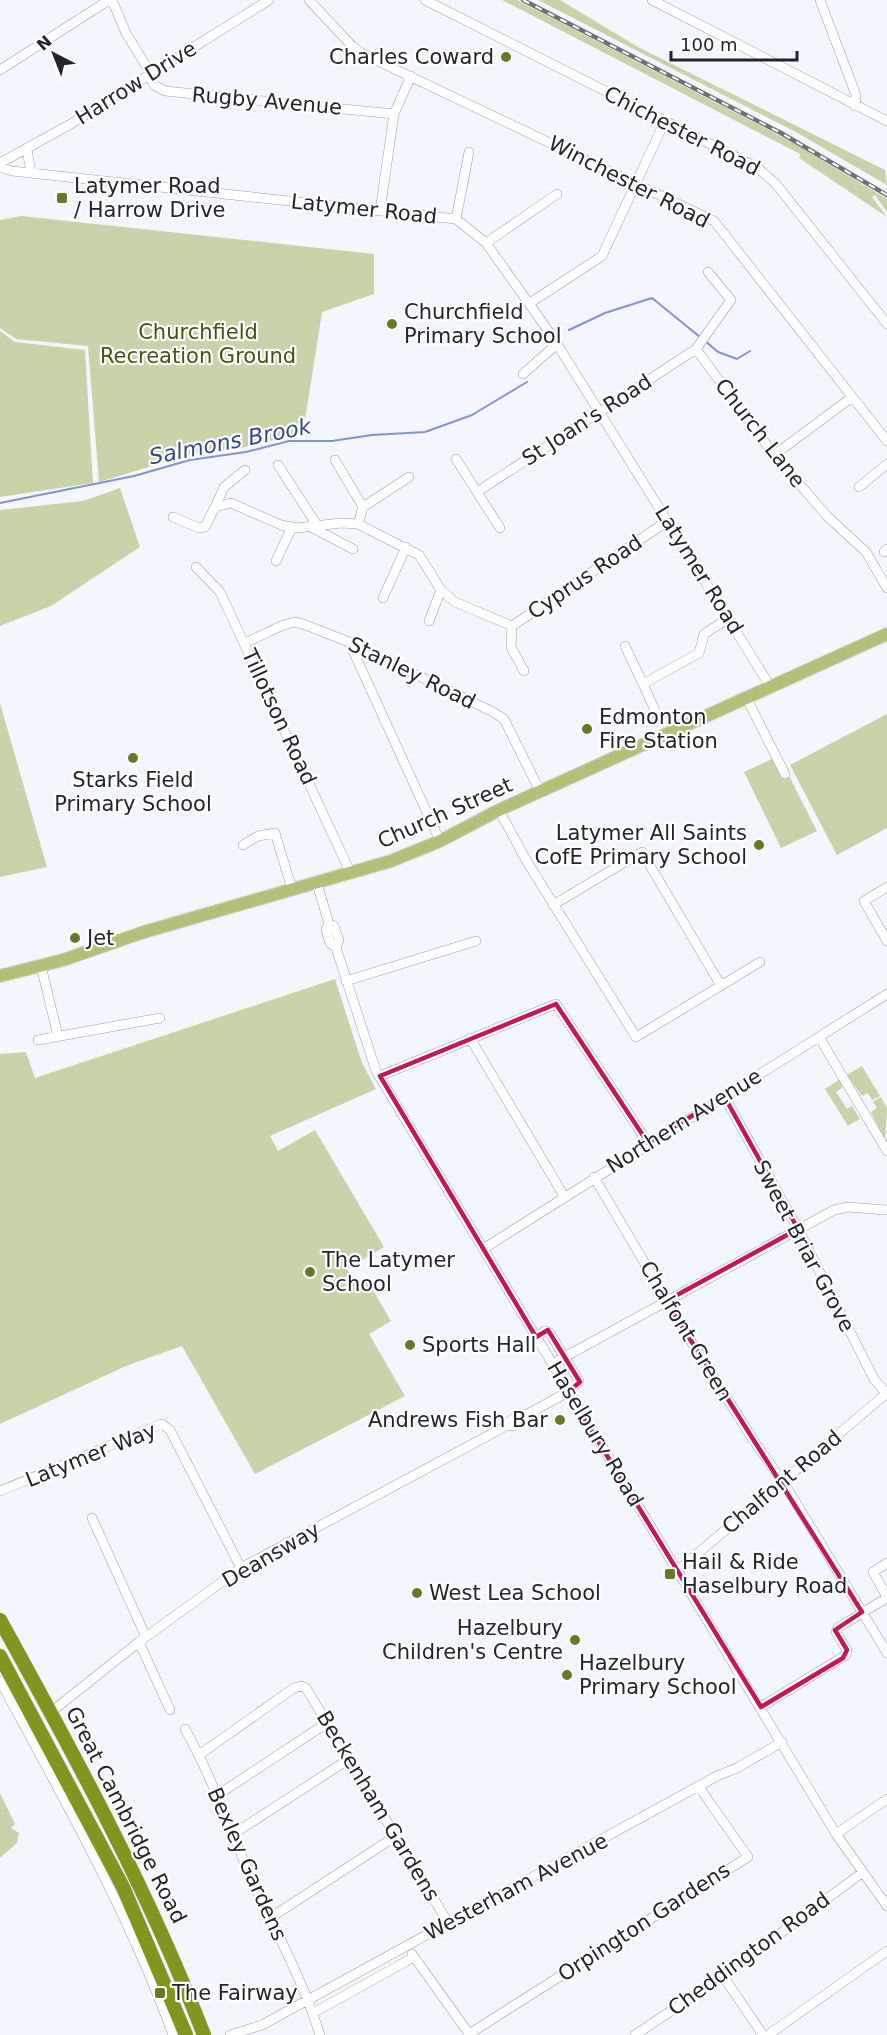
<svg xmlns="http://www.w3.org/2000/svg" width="887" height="2035" font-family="'DejaVu Sans',sans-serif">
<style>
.green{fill:#c8d3aa}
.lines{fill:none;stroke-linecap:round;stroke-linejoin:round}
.stream{stroke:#8195c8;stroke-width:2}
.minor-casing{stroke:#989eac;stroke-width:10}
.major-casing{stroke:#d3d3d5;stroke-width:14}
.highway-casing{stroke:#d3d3d5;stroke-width:15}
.minor{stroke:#fff;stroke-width:9}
.major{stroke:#b3c07a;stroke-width:12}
.highway{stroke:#809621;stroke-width:14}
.rail-casing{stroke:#6e7076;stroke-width:4.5}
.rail{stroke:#fff;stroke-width:2;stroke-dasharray:7;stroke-linecap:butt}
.marked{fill:none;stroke:#c2185b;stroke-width:4.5;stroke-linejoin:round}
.poi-dot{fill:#677826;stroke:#fff;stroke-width:2}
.labels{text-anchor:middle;stroke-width:4.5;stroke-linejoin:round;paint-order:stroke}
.poi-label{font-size:21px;fill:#23252b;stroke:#fff;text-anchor:start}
.street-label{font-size:21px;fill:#23252b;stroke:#fff}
.park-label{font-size:21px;fill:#465212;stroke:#fff}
.water-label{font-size:22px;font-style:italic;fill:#314786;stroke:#fff}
</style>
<rect width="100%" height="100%" fill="#f3f6fc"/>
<path class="green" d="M502 0H517L792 142 887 199V212L875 195 872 197 887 217 799 158 800 154Z
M538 0H560L638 47 885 170 887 185 794 131Z
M21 216 374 254V294L322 312 303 433 241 448 188 455 99 482 88 346 16 339 0 328V220Z
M0 331 15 342 85 350 93 483 0 497Z
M120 488 140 547 51 606 0 626V510L83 501Z
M0 703 47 867 0 877Z
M887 714V828L837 855 790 765Z
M774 758 788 774 817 831 781 848 744 772Z
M335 979 362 1063 376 1089 270 1136 278 1151 315 1130 384 1247 347 1269 356 1284 366 1278 391 1321 369 1334 405 1396 255 1474 182 1346 126 1366 0 1424V1054L26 1052 35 1078Z
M862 1066 880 1096 872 1100 868 1093 862 1096 847 1075Z
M840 1079 842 1088 836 1092 847 1109 852 1106 860 1119 848 1126 825 1089Z
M881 1097 887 1108 885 1140 871 1112 877 1108 873 1102Z
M0 1793 15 1824 11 1828 19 1833 17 1843 0 1858Z"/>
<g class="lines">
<path class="stream" d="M569 330 605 313 652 298 700 337
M704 340 718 352 737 359 750 351
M0 503 134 476 190 460 246 452 289 441H332L372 435 425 432 472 415 527 382"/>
<defs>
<path id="minor" d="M112 0 126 33 151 74
M309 0 352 46 363 54 714 221 887 441
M425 0 758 168 776 184 887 324
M652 0 887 121
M820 0 856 95 855 106
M0 70 109 0
M148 75 154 85 165 91 394 114
M27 149 31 173
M0 163 69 125 269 0
M0 167 12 171 456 219 486 243 552 336 770 686
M380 211 394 114 411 76
M456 219 469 152
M486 243 557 194
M708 272 731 300 696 349 774 455 828 517 866 552 887 588
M530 303 602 256 665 121
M523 374 557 344
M774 455 851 398
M456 459 500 528
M335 460 363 507
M278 465 317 525
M859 487 887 464
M477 492 696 349
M215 507 224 487 245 470
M173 517 199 528 205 527 215 507 231 503 281 525 297 528 341 523 358 524 419 555 441 590 455 602 512 626
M358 524 363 507 409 477
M309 526 353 549
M884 552 887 549
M276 561 292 527
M196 567 220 592 351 874
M383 598 406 547
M429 621 441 590
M349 642 440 841
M245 643 281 626 294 622 303 624 349 642 493 712 504 719 540 791
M625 646 643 684
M524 671 511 647 512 626 669 520
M746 697 785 774
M658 717 643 684 699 653 704 634 729 618
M499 810 526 860 636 1037 760 962
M243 845 258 836 275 833 292 889
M317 883 329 924 334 926 339 940 336 947 339 957 376 1071 836 1834 887 1906
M887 887 864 901 887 941
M553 905 642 852 720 984
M329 924 326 930 330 943 336 947
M41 966 58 1036
M346 981 476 941
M819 1037 887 1151
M470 1038 564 1196
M38 1040 160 1018
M380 1076 556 1004 648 1143
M724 1096 798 1229 874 1379 886 1393
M594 1177 687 1335 754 1441 787 1488 887 1653
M483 1249 887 994
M559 1360 834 1210 848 1207 887 1210
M508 1425 513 1426 524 1420 526 1415
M0 1491 162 1424 170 1430 241 1568
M92 1518 146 1637
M677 1571 887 1393
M139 1642 170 1710
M0 1681C62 1796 128 1911 173 2035
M761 1707 846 1655 847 1650 836 1632 839 1627 885 1599 886 1595 873 1572 887 1563
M51 1712 139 1642 241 1568 508 1425C511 1418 518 1414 526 1415L568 1392 579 1381 550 1333 545 1331 536 1337
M185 1729C212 1777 230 1830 252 1880 276 1931 303 1981 320 2035
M199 1755 294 1688 301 1686 306 1688 449 1924
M216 1796 327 1723
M836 1834 887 1799
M232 1835 349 1759
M270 1918 396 1836
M412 1954 470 2035
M723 1976 763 2035
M313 2013 414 1957
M469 2034 748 1857 699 1787
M230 2035 262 2025 717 1776 737 1768 782 1742
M635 2035 723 1976 863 1872
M768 2035 887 1951"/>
<path id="major" d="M0 976 63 960 144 932 391 861 440 841 499 810 887 634"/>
<path id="highway" d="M0 1620C75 1756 148 1890 204 2035
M0 1656 123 1887 186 2035"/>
</defs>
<use href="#minor" class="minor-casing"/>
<use href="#major" class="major-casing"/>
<use href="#highway" class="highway-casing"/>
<use href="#minor" class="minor"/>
<use href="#major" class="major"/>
<use href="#highway" class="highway"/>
<defs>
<path id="rail" d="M523 0 781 133 887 195"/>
</defs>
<use href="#rail" class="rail-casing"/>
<use href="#rail" class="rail"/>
</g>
<path class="marked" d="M556 1004 648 1143 724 1096 798 1229 666 1301 862 1612 835 1630 847 1650 843 1658 761 1707 568 1392 580 1382 548 1330 536 1337 380 1076Z"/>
<g class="poi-dot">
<circle cx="506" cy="57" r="6"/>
<rect x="56" y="192" width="12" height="12" rx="3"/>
<circle cx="392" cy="324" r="6"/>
<circle cx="587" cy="729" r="6"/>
<circle cx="133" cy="758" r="6"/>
<circle cx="759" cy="845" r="6"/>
<circle cx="75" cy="938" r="6"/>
<circle cx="310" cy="1272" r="6"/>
<circle cx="410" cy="1345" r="6"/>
<circle cx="560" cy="1420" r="6"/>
<rect x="664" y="1568" width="12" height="12" rx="3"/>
<circle cx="417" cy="1593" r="6"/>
<circle cx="575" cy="1640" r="6"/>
<circle cx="567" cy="1675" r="6"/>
<rect x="154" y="1987" width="12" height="12" rx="3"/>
</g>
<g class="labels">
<g class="poi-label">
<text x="494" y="64" text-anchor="end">Charles Coward</text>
<text x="74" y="193">Latymer Road<tspan x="74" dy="24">/ Harrow Drive</tspan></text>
<text x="404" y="319">Churchfield<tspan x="404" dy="24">Primary School</tspan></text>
<text x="599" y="724">Edmonton<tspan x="599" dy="24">Fire Station</tspan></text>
<text x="133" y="787" text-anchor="middle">Starks Field<tspan x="133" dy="24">Primary School</tspan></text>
<text x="747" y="840" text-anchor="end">Latymer All Saints<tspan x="747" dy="24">CofE Primary School</tspan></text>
<text x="87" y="945">Jet</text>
<text x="322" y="1267">The Latymer<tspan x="322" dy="24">School</tspan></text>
<text x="422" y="1352">Sports Hall</text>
<text x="548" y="1427" text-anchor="end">Andrews Fish Bar</text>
<text x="682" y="1569">Hail &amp; Ride<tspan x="682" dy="24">Haselbury Road</tspan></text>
<text x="429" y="1600">West Lea School</text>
<text x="563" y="1635" text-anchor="end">Hazelbury<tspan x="563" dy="24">Children's Centre</tspan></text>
<text x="579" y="1670">Hazelbury<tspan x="579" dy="24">Primary School</tspan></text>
<text x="172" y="2000">The Fairway</text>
</g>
<g class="street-label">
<text transform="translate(136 83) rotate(-32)" y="7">Harrow Drive</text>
<text transform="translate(267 101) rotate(5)" y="7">Rugby Avenue</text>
<text transform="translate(682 131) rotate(27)" y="7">Chichester Road</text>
<text transform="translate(629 182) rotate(27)" y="7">Winchester Road</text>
<text transform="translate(364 209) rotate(6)" y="7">Latymer Road</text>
<text transform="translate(587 420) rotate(-33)" y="7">St Joan's Road</text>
<text transform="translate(760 433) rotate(52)" y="7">Church Lane</text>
<text transform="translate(699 570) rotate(58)" y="7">Latymer Road</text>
<text transform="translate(585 577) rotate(-34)" y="7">Cyprus Road</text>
<text transform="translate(412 673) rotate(26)" y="7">Stanley Road</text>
<text transform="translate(279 717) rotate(65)" y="7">Tillotson Road</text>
<text transform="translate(445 813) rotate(-24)" y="7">Church Street</text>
<text transform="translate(684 1121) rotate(-32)" y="7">Northern Avenue</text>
<text transform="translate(804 1246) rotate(62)" y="7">Sweet Briar Grove</text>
<text transform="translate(686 1331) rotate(59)" y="7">Chalfont Green</text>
<text transform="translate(595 1434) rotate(59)" y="7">Haselbury Road</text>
<text transform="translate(91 1455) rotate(-22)" y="7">Latymer Way</text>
<text transform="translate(782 1482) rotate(-40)" y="7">Chalfont Road</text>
<text transform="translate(271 1555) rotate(-30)" y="7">Deansway</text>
<text transform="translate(378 1806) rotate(59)" y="7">Beckenham Gardens</text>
<text transform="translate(126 1815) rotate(63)" y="7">Great Cambridge Road</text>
<text transform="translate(247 1864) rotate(66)" y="7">Bexley Gardens</text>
<text transform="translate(516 1887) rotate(-28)" y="7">Westerham Avenue</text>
<text transform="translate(644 1922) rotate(-33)" y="7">Orpington Gardens</text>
<text transform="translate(749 1954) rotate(-36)" y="7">Cheddington Road</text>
</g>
<g class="park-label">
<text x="198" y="339">Churchfield<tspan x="198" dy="24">Recreation Ground</tspan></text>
</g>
<g class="water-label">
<text transform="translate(230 441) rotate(-11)" y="8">Salmons Brook</text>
</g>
</g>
<g transform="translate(54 54) rotate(318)" stroke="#ffffff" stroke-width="4.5" paint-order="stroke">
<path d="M0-4.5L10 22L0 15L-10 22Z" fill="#23252b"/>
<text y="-9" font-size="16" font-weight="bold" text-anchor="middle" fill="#23252b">N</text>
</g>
<path d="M671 51v9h126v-9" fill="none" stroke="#23252b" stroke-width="3"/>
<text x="680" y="51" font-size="18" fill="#23252b" stroke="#ffffff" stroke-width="4.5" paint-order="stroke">100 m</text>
</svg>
